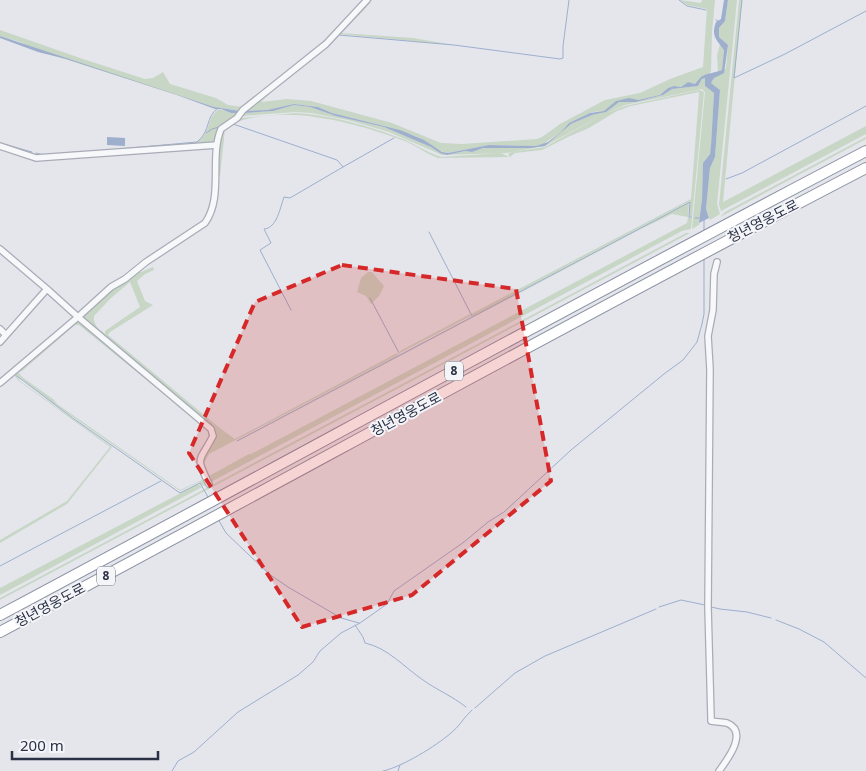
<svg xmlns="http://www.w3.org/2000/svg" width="866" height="771" font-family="'Noto Sans','Noto Sans KR',sans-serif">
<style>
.green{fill:#c7d6c5;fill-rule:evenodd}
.water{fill:#9eaecd}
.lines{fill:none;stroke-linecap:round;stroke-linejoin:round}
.stream{stroke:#9eaecd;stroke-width:1}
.street-casing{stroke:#a9acb7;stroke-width:8}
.highway-casing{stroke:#8b91a3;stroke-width:12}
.street{stroke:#f7f8fa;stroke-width:5.5}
.highway{stroke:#fff;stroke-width:10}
.marked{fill:#d62828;fill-opacity:0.2;stroke:#d62828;stroke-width:4;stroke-dasharray:10 6;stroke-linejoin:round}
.labels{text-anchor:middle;stroke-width:4;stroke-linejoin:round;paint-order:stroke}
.shield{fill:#f4f5f9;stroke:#676c7b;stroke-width:1}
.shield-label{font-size:12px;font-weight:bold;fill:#2b3145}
.street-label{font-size:14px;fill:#2b3145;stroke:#f4f5f9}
</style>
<rect width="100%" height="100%" fill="#e4e6ec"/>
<path class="green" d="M369 0H372L364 10 341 33 413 38 454 45 340 34 329 46 275 88 261 102 287 99 311 101 392 123 441 143 462 144 537 139 542 137 560 124 605 100 640 93 670 79 703 67 707 9 687 5 680 0 701 3 702 0H715L712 32 711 72 695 84 688 82 681 87 674 86 668 88 660 95 638 100H619L604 111 592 112 569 123 561 132 543 144 536 146 489 145 448 153C436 151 427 141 415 136 410 134 405 134 400 130L332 113 318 107 294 104 267 110 245 111 336 36 358 14Z
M728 0H737L717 204 720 214 710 220 706 209 709 178 710 168 715 157 720 90 711 83 714 78 726 68 728 45 719 37V28L725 21Z
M739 0H742L723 202 866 126V134L721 211 719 205Z
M0 30 83 59 145 79 153 78 163 72 170 84 216 98 228 105 243 107 240 111 214 107 37 50 20 42 0 36Z
M720 44 724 50 722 70 718 72 717 55Z
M703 78H705V86L714 93 711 145 710 154 703 163 702 199 699 225 692 229 705 92 702 89 625 105 606 113 545 146 505 153 442 155 389 132 348 120 311 113 295 112 241 116 244 113 273 111 294 105 310 107 336 116 384 127 431 147 440 153 447 155 465 151 472 152 483 148 540 147 548 143 571 124 592 115 602 113 619 102H636L663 95 672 89 698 86Z
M699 90 704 92 691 229 682 231 209 483 201 461 215 433 83 318C92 297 118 284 136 271L141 272 153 267 154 270 145 274 137 281 145 301 153 305 110 332 108 335 221 429 235 439 397 353 398 355 209 454 204 463 209 476 249 454H251L687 223 688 217 672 214 641 229 243 439 237 442 689 202 688 217 692 218 689 216 690 201 473 316 471 314 691 199 699 94V92L631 106 617 111 589 128 570 136 542 150 515 153 510 157 508 154 511 152 545 147 606 113 625 106ZM130 282 140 307 105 331V334C99 329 93 325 94 316L111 298Z
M219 109 231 113H238L220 127 215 144 42 157 36 156V154L48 156 61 153 195 143C212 134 205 119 219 109Z
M295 113C330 115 367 125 400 138 414 143 427 153 442 157L501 153 509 157 438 158C427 154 418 147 407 142 358 123 286 103 234 123L242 118Z
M225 129 220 176H217L221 139 223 130Z
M866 137V139L720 217 725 212Z
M686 233H690L0 600V598Z
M368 272H372L384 286 379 296 371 304 366 296 357 292 361 278Z
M470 314 471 316 400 353V351Z
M76 322H81L207 427 211 436 200 454 208 484 203 486 199 482 180 491 50 401 17 375 20 381 112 447 67 504 0 543V540L67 501 110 447 19 381 14 375ZM75 325H79L207 429 209 437C198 456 194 458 202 480L180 490 57 404 53 399 22 377 18 372 22 371Z
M198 484 202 487 0 595V588Z"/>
<path class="water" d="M724 0H728L725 21 719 28V37L728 45 724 73 714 78 711 83 720 90 715 157 710 168 709 178 706 209 709 218 699 223 702 199 703 163 710 154 711 145 714 93 705 86V78L702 79 698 86 672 89 663 95 636 102H619L606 112 592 115 571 124 545 146 531 148H483L472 152 465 151 447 155 440 153 431 147 384 127 336 116 310 107 294 105 273 111 244 113 245 111 267 110 294 104 318 107 332 113 400 130 424 140 442 152 448 153 489 145 536 146 548 142 561 132 569 123 590 113 604 111 616 101 629 98 638 100 660 95 668 88 674 86 681 87 688 82 695 84C697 82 699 79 701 77 706 73 715 73 722 70L724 50C716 39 711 36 716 22L721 19Z
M0 36 214 107 240 111 238 113H231L221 109H215L177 95 66 59 38 52 0 38Z
M107 137 125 138V146L107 145Z"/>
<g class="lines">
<path class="stream" d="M679 0 687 6 706 10
M742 0 734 78 785 54 866 11
M716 20 718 21
M339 35 454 45 560 59 563 58V46L569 0
M232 125 233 124 337 160 343 167 394 138
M206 133 212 129 219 127
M0 143 32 152
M119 149 197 142C211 131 205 117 218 108
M36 153 43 155
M56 154 75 152
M726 179 742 173 866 106
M695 218H699
M704 231V220
M429 232 472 316
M370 298 399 353
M291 310 260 250 271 243 264 229C277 228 280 208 284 197L290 198 343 167
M17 376 74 419 180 493 200 483 208 497
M237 441 690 202 689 217H691
M218 519 226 533 269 574 288 587 341 618 359 623
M0 566 161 481
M659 607 681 600 705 605
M711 607 720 609 747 612 771 618
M776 620 799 629 824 642 866 678
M355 625 363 637 365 643C388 648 404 667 423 680 437 690 452 696 466 707
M475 708 515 673 545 656 656 609
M172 771 178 761 194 752 238 712 298 675 313 662 320 651 341 633 360 623 387 604 394 591 464 542 488 522 504 512 571 450 664 374 683 360 697 342 702 324 704 314V258
M383 771C402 767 436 746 451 733 459 727 464 717 472 710
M398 771 400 765"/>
<defs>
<path id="street" d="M0 146 36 158 217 145
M0 249 47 289
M717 262 714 274 713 310 708 336 710 369 708 607 711 718V721C716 722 722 722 727 723 749 732 727 760 719 771
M0 329 6 335
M0 342 47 289 78 317 111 287 125 279 146 262 205 223C224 196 209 158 221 129L237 118 243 110 326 44 367 0
M0 383 78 317 211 429 213 436C199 463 195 455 209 484"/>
<path id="highway" d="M0 615C289 461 576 302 866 151
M0 632C289 478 575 319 866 168"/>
</defs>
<use href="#street" class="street-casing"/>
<use href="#highway" class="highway-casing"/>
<use href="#street" class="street"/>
<use href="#highway" class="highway"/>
</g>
<path class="marked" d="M342 265 516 289 551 481 412 595 302 627 189 453 255 302Z"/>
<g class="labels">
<g class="shield">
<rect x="445" y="361.5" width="18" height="19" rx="4"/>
<rect x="97" y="566.5" width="18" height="19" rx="4"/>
</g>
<g class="shield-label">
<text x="454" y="375">8</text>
<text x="106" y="580">8</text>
</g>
<g class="street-label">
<text transform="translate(763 221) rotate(-27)" y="5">청년영웅도로</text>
<text transform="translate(406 414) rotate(-28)" y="5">청년영웅도로</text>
<text transform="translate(50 605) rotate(-28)" y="5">청년영웅도로</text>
</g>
</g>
<path d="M12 751v8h146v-8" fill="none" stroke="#2b3145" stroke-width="2.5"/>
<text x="20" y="751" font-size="15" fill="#2b3145" stroke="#f4f5f9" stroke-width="4" paint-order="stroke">200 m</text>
</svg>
